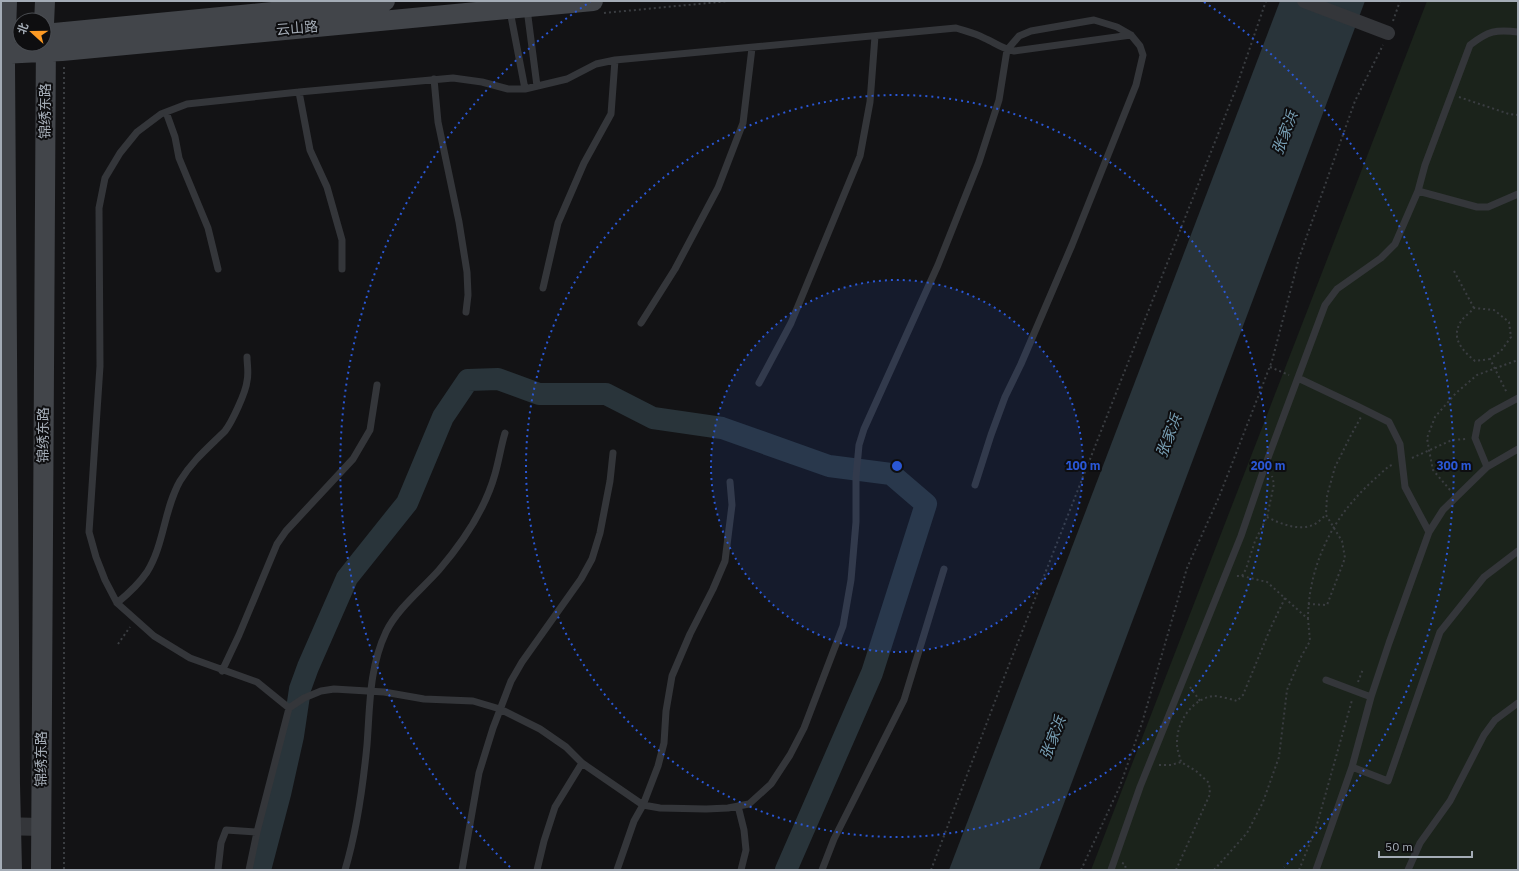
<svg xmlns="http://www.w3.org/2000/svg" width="1519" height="871" font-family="'IBM Plex Sans','Noto Sans SC',sans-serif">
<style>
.green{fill:#1b231b}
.water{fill:#29343a}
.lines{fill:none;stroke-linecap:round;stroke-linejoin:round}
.river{stroke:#29343a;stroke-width:22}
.path{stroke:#3a3d41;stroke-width:2;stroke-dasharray:2 3;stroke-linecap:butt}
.service{stroke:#34363a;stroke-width:7}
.minor{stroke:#34363a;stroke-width:14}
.tertiary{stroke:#34363a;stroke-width:18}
.secondary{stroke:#42454a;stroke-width:20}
.ring{fill:none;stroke:#2a57d5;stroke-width:2;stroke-dasharray:2 4}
.labels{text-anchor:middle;stroke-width:4;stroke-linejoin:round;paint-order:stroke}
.street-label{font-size:14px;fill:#a4acb6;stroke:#0e0e10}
.water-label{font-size:15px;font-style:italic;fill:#789fb4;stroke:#0e0e10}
.centre{fill:#2a57d5;stroke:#0e0e10;stroke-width:2}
.ring-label{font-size:12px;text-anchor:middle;font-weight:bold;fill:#2a57d5;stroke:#0e0e10;stroke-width:4;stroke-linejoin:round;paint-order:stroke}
</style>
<rect width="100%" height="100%" fill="#131315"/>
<path class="green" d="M1427 1H1518V870H1091Z"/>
<path class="water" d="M1280 1H1365L1039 870H949Z"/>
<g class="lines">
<path class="river" d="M260 870 280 794 293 736 300 689 308 667 347 578 407 503 443 417 468 380 498 379 539 394H606L653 418 722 428 829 466 891 474 926 504 872 673 786 870"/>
<path class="path" d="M604 13 729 1
M1393 21 1400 1
M64 67V870
M1459 97 1509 114 1518 115
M1454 271 1474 308
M1490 359 1475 361C1463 351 1451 339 1460 323 1463 317 1470 313 1474 308L1494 310 1509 322 1511 337 1501 351 1490 359 1507 393
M1270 367 1289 375
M1412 458 1452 440 1466 439
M1450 490 1433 470 1429 450 1427 438 1435 417 1456 393 1477 375 1518 360
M1267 517C1281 524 1298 531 1313 525 1318 523 1322 518 1326 515
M1242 576 1246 569 1255 541 1267 517 1274 484 1272 476
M1308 604 1327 605 1345 558 1342 541 1326 515 1327 496 1335 467 1351 435 1361 417
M1308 619C1308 577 1325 532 1354 500 1364 488 1377 477 1389 466L1392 465
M118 644 130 627
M1358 682 1363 669
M1190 687 1200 701
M1159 765H1171L1181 762
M1122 863 1125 864 1126 870
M931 870 1005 675 1235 91 1266 1
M1081 870 1120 786 1142 723 1187 568 1219 497 1272 361 1299 258 1355 101 1383 45
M1176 870 1210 794 1209 783 1196 771 1181 762C1180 757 1177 750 1177 744 1176 724 1191 699 1213 696 1220 696 1230 699 1237 701L1243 695 1271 627 1285 598
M1214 870 1247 833 1263 802 1279 757 1287 690 1301 657 1310 641 1308 619 1267 582 1242 576H1235
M1299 870 1316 828 1352 700"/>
<path class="service" d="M527 9 537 86
M510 11 525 89
M434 79 438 122 459 222 467 272 468 295 466 312
M299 92 310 150 327 187 342 240V269
M166 112 175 137 179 158 208 228 218 269
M1418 191 1477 207H1488L1518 194
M543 288 558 223 584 163 611 114 615 60
M641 323 675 269 718 188 743 123 752 48
M1298 378 1359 407 1389 422 1400 444 1405 487 1429 532 1389 643 1371 697 1352 767 1316 870
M759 383 791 323 860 156 870 102 875 36
M1487 467 1475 438 1478 423 1492 412 1518 398
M1429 532 1443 510 1487 467 1518 449
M117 603C128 594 139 584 147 572 164 545 164 509 180 481 192 461 209 447 225 431 232 422 246 392 247 381 249 373 247 364 247 357
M222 671 239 635 277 544 286 531 353 459 370 430 377 385
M1326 680 1371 697
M289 708 257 682 190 658 154 636 117 603 105 580 96 557 89 532 100 366 99 208 105 178 120 153 137 132 161 114 187 104 299 92 453 78 482 82 508 89H525L567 79 596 64 615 60 956 28C965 31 975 33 984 38 994 42 1002 49 1014 51L1131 35
M1352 767 1388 781 1440 632 1484 577 1518 551
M738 806 744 830 746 850 741 870
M218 870 221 843 226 830 257 832
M249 870 257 832 289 708 304 698 321 691 334 689 384 692 424 699 473 701 500 709 540 729 566 747 582 763 643 805 660 808 706 809 728 808 749 804 771 784 790 755 804 728 843 626 851 580 856 522V477L859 445 864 429 938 265 979 162 999 100 1007 50 1019 36 1031 31 1094 20 1117 27 1131 35 1140 46 1143 55 1136 85 1072 245 1021 364 1005 397 991 435 975 485
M345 870C357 830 363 786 367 745 370 706 369 668 386 632 397 609 422 589 439 570 463 542 485 510 495 474 499 460 501 446 505 433
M462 870 479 773 493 728 511 681 522 662 581 579 592 559 600 533 610 481 613 453
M537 870 544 841 555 807 582 763
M617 870 634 821 643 805 658 766 664 743 666 711 672 676 690 634 713 589 725 561 732 505 730 482
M822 870 834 839 904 700 944 569
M1111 870 1140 787 1241 536 1265 466 1325 305 1337 289 1381 258 1395 244 1418 191 1425 165 1470 45C1488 31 1496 29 1518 32
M1408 870 1420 843 1450 801 1484 735 1495 720 1518 703"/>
<path class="minor" d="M1304 1 1388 33"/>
<path class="tertiary" d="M1 826 41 827"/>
<path class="secondary" d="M7 1 5 64 10 784 12 870
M44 34 385 1
M1 54 62 51 593 1
M41 870 46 34 44 24 45 1"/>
</g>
<circle cx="897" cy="466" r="186" fill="#2a57d5" fill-opacity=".12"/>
<g class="ring">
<circle cx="897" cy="466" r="186"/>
<circle cx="897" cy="466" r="371"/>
<path d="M510 867A557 557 0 0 1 590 2M1204 2A557 557 0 0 1 1284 867"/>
</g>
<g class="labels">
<g class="street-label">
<text transform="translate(297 28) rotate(-5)" y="5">云山路</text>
<text transform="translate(45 111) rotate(-90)" y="5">锦绣东路</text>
<text transform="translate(43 435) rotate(-90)" y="5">锦绣东路</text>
<text transform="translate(41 759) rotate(-90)" y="5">锦绣东路</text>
</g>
<g class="water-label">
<text transform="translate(1285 133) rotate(-69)" y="5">张家浜</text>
<text transform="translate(1169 436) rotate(-69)" y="5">张家浜</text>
<text transform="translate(1053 738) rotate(-69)" y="5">张家浜</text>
</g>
</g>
<circle cx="897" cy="466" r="6" class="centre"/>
<g class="ring-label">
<text x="1083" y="470">100 m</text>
<text x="1268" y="470">200 m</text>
<text x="1454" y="470">300 m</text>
</g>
<rect width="1519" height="871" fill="none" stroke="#a4acb6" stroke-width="4"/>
<g transform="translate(32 32) rotate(291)"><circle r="19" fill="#0e0e10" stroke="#4a4d52"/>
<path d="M0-3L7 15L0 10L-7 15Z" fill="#fc9a24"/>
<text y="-6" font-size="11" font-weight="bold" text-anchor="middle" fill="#a4acb6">北</text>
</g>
<path d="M1379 851v6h93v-6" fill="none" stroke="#a4acb6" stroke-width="2"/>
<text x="1385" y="851" font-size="12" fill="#a4acb6" stroke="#0e0e10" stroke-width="3" paint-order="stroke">50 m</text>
</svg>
